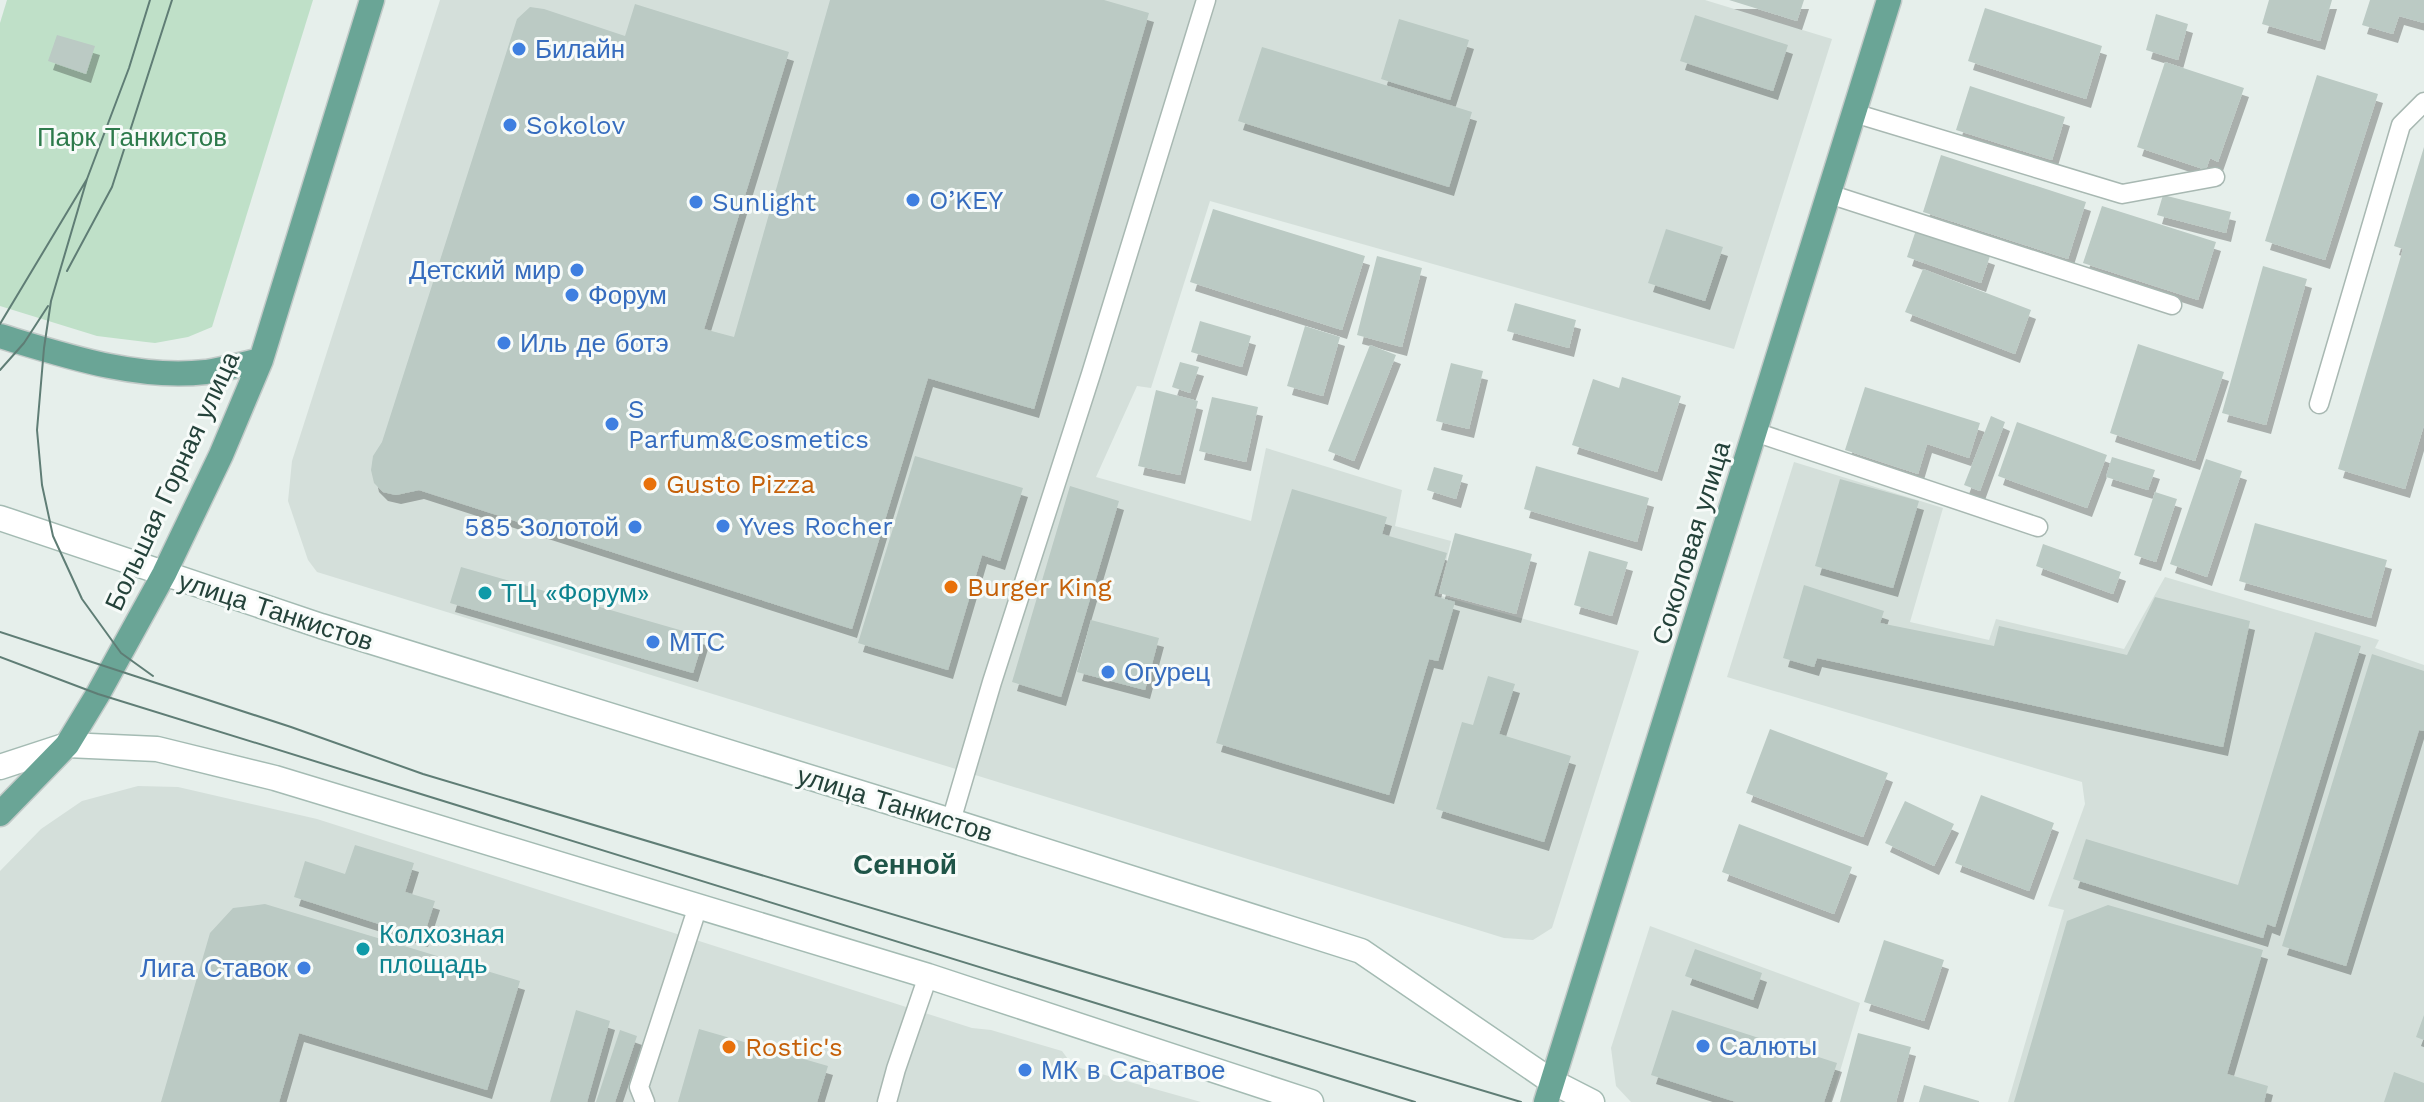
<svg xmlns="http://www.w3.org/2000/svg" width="2424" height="1102" font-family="'Work Sans',sans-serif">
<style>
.built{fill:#d4dfda}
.green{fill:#bfe0c8}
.building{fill:#bbcac4;filter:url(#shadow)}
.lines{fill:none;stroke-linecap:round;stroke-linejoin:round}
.lane-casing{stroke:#a8b8b2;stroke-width:21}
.secondary-casing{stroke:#a4bbb3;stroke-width:27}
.primary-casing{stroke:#c2cac8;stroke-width:27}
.lane{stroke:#fff;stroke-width:18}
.secondary{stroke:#fff;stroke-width:24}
.primary{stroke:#6aa596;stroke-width:24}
.tram{stroke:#5f7d75;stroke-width:2}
.shop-dot{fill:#3f7fe0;stroke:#f7fbf9;stroke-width:3}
.food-dot{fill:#e8710a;stroke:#f7fbf9;stroke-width:3}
.culture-dot{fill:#0f9aa8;stroke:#f7fbf9;stroke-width:3}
.labels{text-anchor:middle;stroke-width:6;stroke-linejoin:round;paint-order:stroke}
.shop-label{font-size:26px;fill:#366cbe;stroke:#f7fbf9;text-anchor:start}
.park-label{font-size:26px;fill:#2d7a4b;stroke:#f7fbf9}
.street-label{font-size:26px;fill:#24423a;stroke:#f7fbf9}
.food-label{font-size:26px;fill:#c56008;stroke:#f7fbf9;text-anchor:start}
.culture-label{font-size:26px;fill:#0d838f;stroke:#f7fbf9;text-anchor:start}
.neighbourhood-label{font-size:28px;font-weight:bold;fill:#1f5548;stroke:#f7fbf9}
</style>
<defs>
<filter id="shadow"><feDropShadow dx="5" dy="9" stdDeviation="0" flood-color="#0004"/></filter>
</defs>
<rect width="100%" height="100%" fill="#e6efeb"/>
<path class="built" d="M440 0H1705L1832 39 1734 349 1210 201 1151 388 1137 386 1096 477 1251 521 1266 448 1402 490 1395 526 1451 541 1438 595 1639 651 1552 928 1533 940 1504 938 317 572 308 560 288 501 292 461Z
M1794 462 1943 508 1910 622 1989 640 1996 619 2124 649 2165 577 2379 640 2375 648 2424 665V1102H2008L2064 910 2048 906 2085 804 2082 782 1727 677Z
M138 786 178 787 317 819 972 1028 991 1030 1062 1051 1073 1066 1201 1102H0V871L41 829 82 801Z
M1650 926 1860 1003 1831 1102H1631L1616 1086 1611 1048Z"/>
<path class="green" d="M7 0H313L212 327 188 337 155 343 146 342 97 336 0 306V23Z"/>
<path class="building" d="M830 0H1104L1149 13 1034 409 928 378 852 629 419 490 396 495 383 492 374 483 371 470 373 456 382 442 517 19 530 7 544 9 625 36 635 4 789 52 704 329 734 337Z
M1729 0H1804L1797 21Z
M2269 0H2332L2320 41 2262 24Z
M2370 0H2424V23L2399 16 2393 34 2362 25Z
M1985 8 2102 46 2086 99 1968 61Z
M2156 14 2188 24 2178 60 2146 50Z
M1695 15 1788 45 1773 91 1680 61Z
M1399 19 1469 40 1450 100 1381 79Z
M57 35 95 46 86 74 48 61Z
M1262 47 1472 112 1449 187 1238 121Z
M2165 62 2244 88 2218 162 2210 158 2206 170 2137 147Z
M2317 75 2378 94 2325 260 2265 241Z
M1970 86 2065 117 2052 160 1956 130Z
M2424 147V425L2405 489 2338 469 2403 249 2394 246Z
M1941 155 2086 202 2068 259 1923 212Z
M2163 195 2231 212 2226 233 2157 215Z
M2102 206 2216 242 2198 300 2083 263Z
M1213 209 1365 256 1342 330 1190 282Z
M1666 229 1723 247 1705 301 1648 283Z
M1916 230 1990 256 1981 283 1907 257Z
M1377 256 1422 268 1402 347 1357 335Z
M2263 266 2307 279 2266 425 2222 413Z
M1923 269 2031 310 2015 354 1905 312Z
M1515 303 1576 320 1569 348 1507 331Z
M1200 321 1251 336 1242 367 1191 352Z
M1305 326 1340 337 1323 396 1287 386Z
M2138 344 2224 372 2195 461 2110 433Z
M1370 345 1396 355 1354 461 1328 451Z
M1180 362 1199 367 1190 393 1172 387Z
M1451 363 1483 371 1469 429 1436 421Z
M1622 377 1681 396 1657 472 1572 445 1593 379 1619 388Z
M1865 387 1980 423 1969 458 1927 444 1918 474 1845 450Z
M1156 390 1198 401 1180 475 1138 466Z
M1212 397 1258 407 1246 462 1199 451Z
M1991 416 2005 422 1980 491 1964 485Z
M2017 422 2107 455 2087 508 1998 476Z
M915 456 1023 488 1000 561 982 555 948 670 858 643Z
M2112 457 2155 470 2148 490 2106 477Z
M2206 459 2242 471 2207 577 2170 564Z
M1536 466 1649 498 1637 542 1524 509Z
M1434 467 1463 475 1456 499 1427 490Z
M1840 479 1919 501 1893 588 1815 566Z
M1070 486 1119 501 1061 697 1012 682Z
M1292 489 1387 517 1382 534 1447 553 1434 596 1455 602 1438 661 1429 659 1389 795 1216 743Z
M2155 492 2177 499 2156 562 2134 555Z
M2255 523 2387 560 2371 618 2239 581Z
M1455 533 1532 554 1516 614 1439 593Z
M2043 544 2121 572 2113 594 2036 566Z
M1589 551 1628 562 1612 616 1574 605Z
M461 567 704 637 693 673 450 603Z
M1804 585 1884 611 1880 623 1994 646 1999 626 2127 655 2155 597 2250 621 2223 747 1817 658 1814 667 1783 658Z
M1091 620 1159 638 1145 690 1077 672Z
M2315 632 2361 646 2275 927 2267 924 2263 938 2073 879 2086 839 2238 885Z
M2372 654 2424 671V731L2419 730 2346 966 2282 946Z
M1488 676 1515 684 1499 734 1571 756 1544 842 1436 809 1462 722 1473 725Z
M1770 729 1888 773 1863 837 1746 793Z
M1981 795 2054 823 2029 891 1955 863Z
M1905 801 1954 824 1934 866 1885 843Z
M1739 824 1852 867 1834 914 1722 872Z
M355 845 414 863 405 892 435 901 423 938 294 897 305 861 345 874Z
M265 904 520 981 487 1090 299 1033 279 1102H161L210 933 233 908Z
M2108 905 2263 950 2227 1074 2268 1086 2264 1102H2014L2067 921Z
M1884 940 1944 960 1924 1021 1864 1002Z
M1695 949 1762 973 1753 1000 1685 976Z
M576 1010 610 1021 587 1102H550Z
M1672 1010 1837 1063 1824 1102H1736L1651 1075Z
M2424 1015V1040L2416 1037Z
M699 1029 828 1066 817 1102H678Z
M620 1030 637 1036 615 1102H596Z
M1858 1033 1911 1047 1896 1102H1840Z
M2394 1072 2424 1083V1102H2384Z
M1924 1085 1979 1101V1102H1919Z"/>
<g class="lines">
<defs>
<path id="lane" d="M1854 113 2122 194 2215 177
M1829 194 2172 305
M2319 404 2401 125 2424 102
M1755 432 2038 527
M951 821 992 682 1091 374 1206 0
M645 1102 639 1087 698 906
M887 1102 896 1069 928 976"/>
<path id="secondary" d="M0 518 321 626 951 821 1361 951 1551 1081 1592 1102
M0 767 67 745 157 749 275 778 928 976 1311 1102"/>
<path id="primary" d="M0 336C66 356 137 380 206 372 225 369 243 364 261 360
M0 814 67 745 98 694 164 574 221 455 261 360 372 0
M1546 1102 1889 0"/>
</defs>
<use href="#lane" class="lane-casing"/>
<use href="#secondary" class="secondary-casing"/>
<use href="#primary" class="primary-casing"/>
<use href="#lane" class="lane"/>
<use href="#secondary" class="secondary"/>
<use href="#primary" class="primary"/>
<path class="tram" d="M87 179 51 301 44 348 37 430 42 485 53 536 82 599 121 653 153 676
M67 271 112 187 172 0
M0 324 87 179 129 68 150 0
M0 370 24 343 48 306
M0 632 291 727 423 774 1521 1102
M0 657 98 694 1415 1102"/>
</g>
<g class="shop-dot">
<circle cx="519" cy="49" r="8"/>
<circle cx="510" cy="125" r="8"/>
<circle cx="913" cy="200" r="8"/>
<circle cx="696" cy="202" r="8"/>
<circle cx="577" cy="270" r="8"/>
<circle cx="572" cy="295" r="8"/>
<circle cx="504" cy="343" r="8"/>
<circle cx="612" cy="424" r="8"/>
<circle cx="723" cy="526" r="8"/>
<circle cx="635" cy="527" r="8"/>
<circle cx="653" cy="642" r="8"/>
<circle cx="1108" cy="672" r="8"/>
<circle cx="304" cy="968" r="8"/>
<circle cx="1703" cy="1046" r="8"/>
<circle cx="1025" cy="1070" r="8"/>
</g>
<g class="food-dot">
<circle cx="650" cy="484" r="8"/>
<circle cx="951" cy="587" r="8"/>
<circle cx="729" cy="1047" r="8"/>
</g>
<g class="culture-dot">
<circle cx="485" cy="593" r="8"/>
<circle cx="363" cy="949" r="8"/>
</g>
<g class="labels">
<g class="shop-label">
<text x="535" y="58">Билайн</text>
<text x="526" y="134">Sokolov</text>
<text x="929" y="209">O’KEY</text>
<text x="712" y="211">Sunlight</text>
<text x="561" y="279" text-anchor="end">Детский мир</text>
<text x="588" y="304">Форум</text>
<text x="520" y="352">Иль де ботэ</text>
<text x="628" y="418">S<tspan x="628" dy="30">Parfum&amp;Cosmetics</tspan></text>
<text x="739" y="535">Yves Rocher</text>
<text x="619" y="536" text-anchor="end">585 Золотой</text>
<text x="669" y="651">МТС</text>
<text x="1124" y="681">Огурец</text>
<text x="288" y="977" text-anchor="end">Лига Ставок</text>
<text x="1719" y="1055">Салюты</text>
<text x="1041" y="1079">МК в Саратвое</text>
</g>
<g class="park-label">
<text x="132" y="146">Парк Танкистов</text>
</g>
<g class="street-label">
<text transform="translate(172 481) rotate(-65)" y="9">Большая Горная улица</text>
<text transform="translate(1691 543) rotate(-73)" y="9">Соколовая улица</text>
<text transform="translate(276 611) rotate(18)" y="9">улица Танкистов</text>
<text transform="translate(895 804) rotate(17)" y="9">улица Танкистов</text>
</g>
<g class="food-label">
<text x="666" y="493">Gusto Pizza</text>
<text x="967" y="596">Burger King</text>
<text x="745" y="1056">Rostic's</text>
</g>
<g class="culture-label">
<text x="501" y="602">ТЦ «Форум»</text>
<text x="379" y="943">Колхозная<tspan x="379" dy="30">площадь</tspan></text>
</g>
<g class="neighbourhood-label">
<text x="905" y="874">Сенной</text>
</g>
</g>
</svg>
